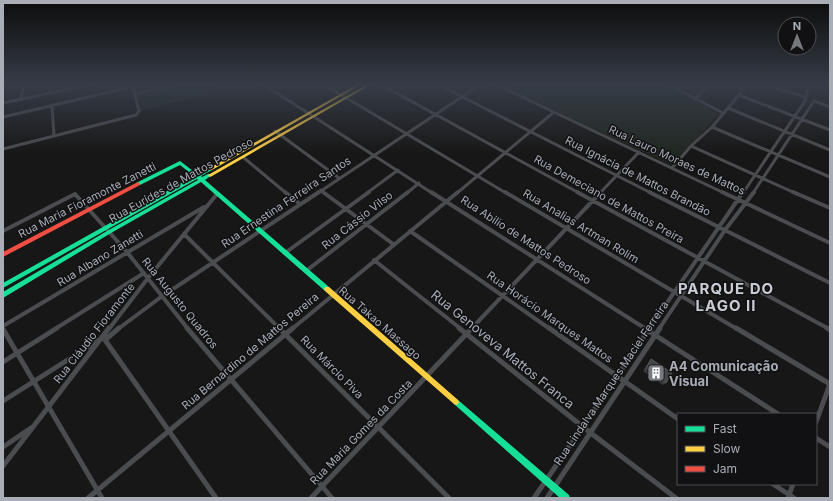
<svg xmlns="http://www.w3.org/2000/svg" width="833" height="501" font-family="Inter,sans-serif">
<style>
.green{fill:#212721}
.lines{fill:none;stroke-linecap:round;stroke-linejoin:round}
.street-far2{stroke:#4b4c4f;stroke-width:3}
.street-far1{stroke:#4b4c4f;stroke-width:4}
.street{stroke:#4b4c4f;stroke-width:5}
.fast{fill:#16e098;fill-rule:evenodd}
.slow{fill:#ffcf43;fill-rule:evenodd}
.jam{fill:#f24e42;fill-rule:evenodd}
.wall{fill:#393a3b}
.building{fill:#454648;stroke:#55565a}
.labels{text-anchor:middle;stroke-width:3;stroke-linejoin:round;paint-order:stroke}
.street-label{font-size:11px;fill:#a9adb6;stroke:#111113}
.near-street-label{font-size:13px;fill:#a9adb6;stroke:#111113}
.near-poi-label{font-size:13px;font-weight:bold;fill:#a9adb6;stroke:#111113;text-anchor:start}
.district-label{font-size:15px;font-weight:bold;letter-spacing:1px;fill:#caccd3;stroke:#111113}
</style>
<rect width="100%" height="100%" fill="#171717"/>
<path class="green" d="M188 84H212H211L215 92 141 111 138 95Z
M499 84H665L719 114 690 147H688L671 165Z"/>
<g class="lines">
<path class="street-far2" d="M263 84 432 193
M323 84 506 193
M380 84 579 193
M437 84 651 193
M495 84 724 193
M668 84 723 113
M730 84 744 89
M761 84 806 97
M826 84 830 85
M270 88 280 84
M50 93 51 84
M135 94 180 84
M739 95 830 130
M21 99 24 84
M695 99 709 84
M3 103 93 84
M52 105 54 136
M728 108 830 150
M3 117 131 87H133L139 111 136 115 3 149
M712 127 830 177
M275 131 339 178
M691 146 795 193
M243 157 286 193
M672 168 691 146 712 127 748 84
M321 190 324 193
M318 193 481 84
M367 193 398 170
M407 193 419 183
M457 193 554 112
M600 193 639 152
M743 193 805 101 809 84
M753 193 814 101 830 107"/>
<path class="street-far1" d="M285 192 300 204
M323 192 393 244
M431 192 646 329
M505 192 737 329
M577 192 829 329
M649 192 830 283
M722 192 830 243
M793 192 830 208
M3 231 75 194 127 252 188 329
M410 231 550 329
M184 234 280 329
M285 253 369 192
M374 260 461 329
M306 271 408 192
M3 326 204 207
M55 329 144 273
M109 329 148 278 217 194
M118 329 161 297 319 192
M292 329 458 192
M471 329 601 192
M649 329 743 192
M659 329 725 230 754 192"/>
<path class="street" d="M187 328 332 498
M279 328 449 498
M459 328 592 434 676 498
M549 328 678 419
M644 328 778 414
M736 328 830 384
M827 328 830 330
M3 329 102 498
M105 340 119 328
M105 340 216 498
M3 362 57 328
M3 401 99 340
M816 422 830 384
M816 438 830 447
M3 447 31 428
M3 466 109 328
M773 484 794 498
M88 498 293 328
M311 498 472 328
M534 498 650 328
M547 498 660 328
M788 498 793 484"/>
<path class="fast" d="M180 161 197 174 208 168H212V170L201 176 202 177 208 174H212V175L205 180 329 287 330 289 329 291H325L201 182 111 233 3 298V292L107 231 198 180 197 179 3 288V283L194 176 180 165 140 185H136V183Z
M456 399 458 400 569 495 570 498H560L454 404 453 402 454 400Z"/>
<path class="slow" d="M358 84H362L212 170H208V169Z
M368 84H372L212 176 210 177 208 175Z
M325 287H329L458 400 459 402 458 404 456 405 454 404 325 291 324 289Z"/>
<path class="jam" d="M138 182 140 184V185L3 257V252Z"/>
</g>
<path class="wall" d="M651 359 666 383 663 385 643 371Z"/>
<path class="building" d="M651 359 672 373 666 383 646 368Z"/>
<linearGradient id="sky" x2="0" y2="1"><stop stop-color="#0d0d0d"/><stop offset="0.55" stop-color="#363c47"/><stop offset="1" stop-color="#363c47" stop-opacity="0"/></linearGradient>
<rect width="833" height="154" fill="url(#sky)"/>
<defs>
<symbol id="building-square" viewBox="-11 -11 22 22"><rect x="-9" y="-9" width="18" height="18" rx="4" fill="#76787e" stroke="#111113"/><path d="M-4-6H4V6H1V3H-1V6H-4ZM-2.5-4.3h1.7v1.8h-1.7ZM.8-4.3h1.7v1.8H.8ZM-2.5-1h1.7V.8h-1.7ZM.8-1h1.7V.8H.8Z" fill="#fff"/></symbol>
</defs>
<g fill-rule="evenodd">
<use href="#building-square" x="646" y="363" width="20" height="20"/>
</g>
<g class="labels">
<g class="street-label">
<text transform="translate(677 160) rotate(25)" y="4">Rua Lauro Moraes de Mattos</text>
<text transform="translate(638 176) rotate(27)" y="4">Rua Ignácia de Mattos Brandão</text>
<text transform="translate(181 180) rotate(-29)" y="4">Rua Eurídes de Mattos Pedroso</text>
<text transform="translate(609 199) rotate(29)" y="4">Rua Demeciano de Mattos Preira</text>
<text transform="translate(87 200) rotate(-27)" y="4">Rua Maria Fioramonte Zanetti</text>
<text transform="translate(286 202) rotate(-34)" y="4">Rua Ernestina Ferreira Santos</text>
<text transform="translate(357 220) rotate(-38)" y="4">Rua Cássio Vilso</text>
<text transform="translate(581 226) rotate(31)" y="4">Rua Analias Artman Rolim</text>
<text transform="translate(526 240) rotate(33)" y="4">Rua Abilio de Mattos Pedroso</text>
<text transform="translate(100 258) rotate(-31)" y="4">Rua Albano Zanetti</text>
<text transform="translate(180 303) rotate(51)" y="4">Rua Augusto Quadros</text>
<text transform="translate(550 317) rotate(35)" y="4">Rua Horácio Marques Mattos</text>
<text transform="translate(380 323) rotate(41)" y="4">Rua Takao Massago</text>
<text transform="translate(94 333) rotate(-52)" y="4">Rua Cláudio Fioramonte</text>
<text transform="translate(250 351) rotate(-40)" y="4">Rua Bernardino de Mattos Pereira</text>
<text transform="translate(332 367) rotate(45)" y="4">Rua Márcio Piva</text>
<text transform="translate(611 383) rotate(-56)" y="4">Rua Lindalva Marques Maciel Ferreira</text>
<text transform="translate(361 432) rotate(-46)" y="4">Rua Maria Gomes da Costa</text>
</g>
<g class="near-street-label">
<text transform="translate(503 349) rotate(39)" y="5">Rua Genoveva Mattos Franca</text>
</g>
<g class="near-poi-label">
<text x="669" y="371">A4 Comunicação<tspan x="669" dy="15">Visual</tspan></text>
</g>
<g class="district-label">
<text x="726" y="294">PARQUE DO<tspan x="726" dy="17">LAGO II</tspan></text>
</g>
</g>
<rect width="833" height="501" fill="none" stroke="#a9adb6" stroke-width="8"/>
<rect x="677" y="413" width="140" height="72" fill="#111113" stroke="#4e4f54"/>
<rect x="685" y="426" width="20" height="6" fill="#16e098" stroke="#4e4f54"/>
<text x="713" y="433" font-size="12" fill="#a9adb6">Fast</text>
<rect x="685" y="446" width="20" height="6" fill="#ffcf43" stroke="#4e4f54"/>
<text x="713" y="453" font-size="12" fill="#a9adb6">Slow</text>
<rect x="685" y="466" width="20" height="6" fill="#f24e42" stroke="#4e4f54"/>
<text x="713" y="473" font-size="12" fill="#a9adb6">Jam</text>
<g transform="translate(797 36)"><circle r="19" fill="#111113" stroke="#4e4f54"/>
<path d="M0-3L7 15L0 10L-7 15Z" fill="#76787e"/>
<text y="-6" font-size="11" font-weight="bold" text-anchor="middle" fill="#a9adb6">N</text>
</g>
</svg>
